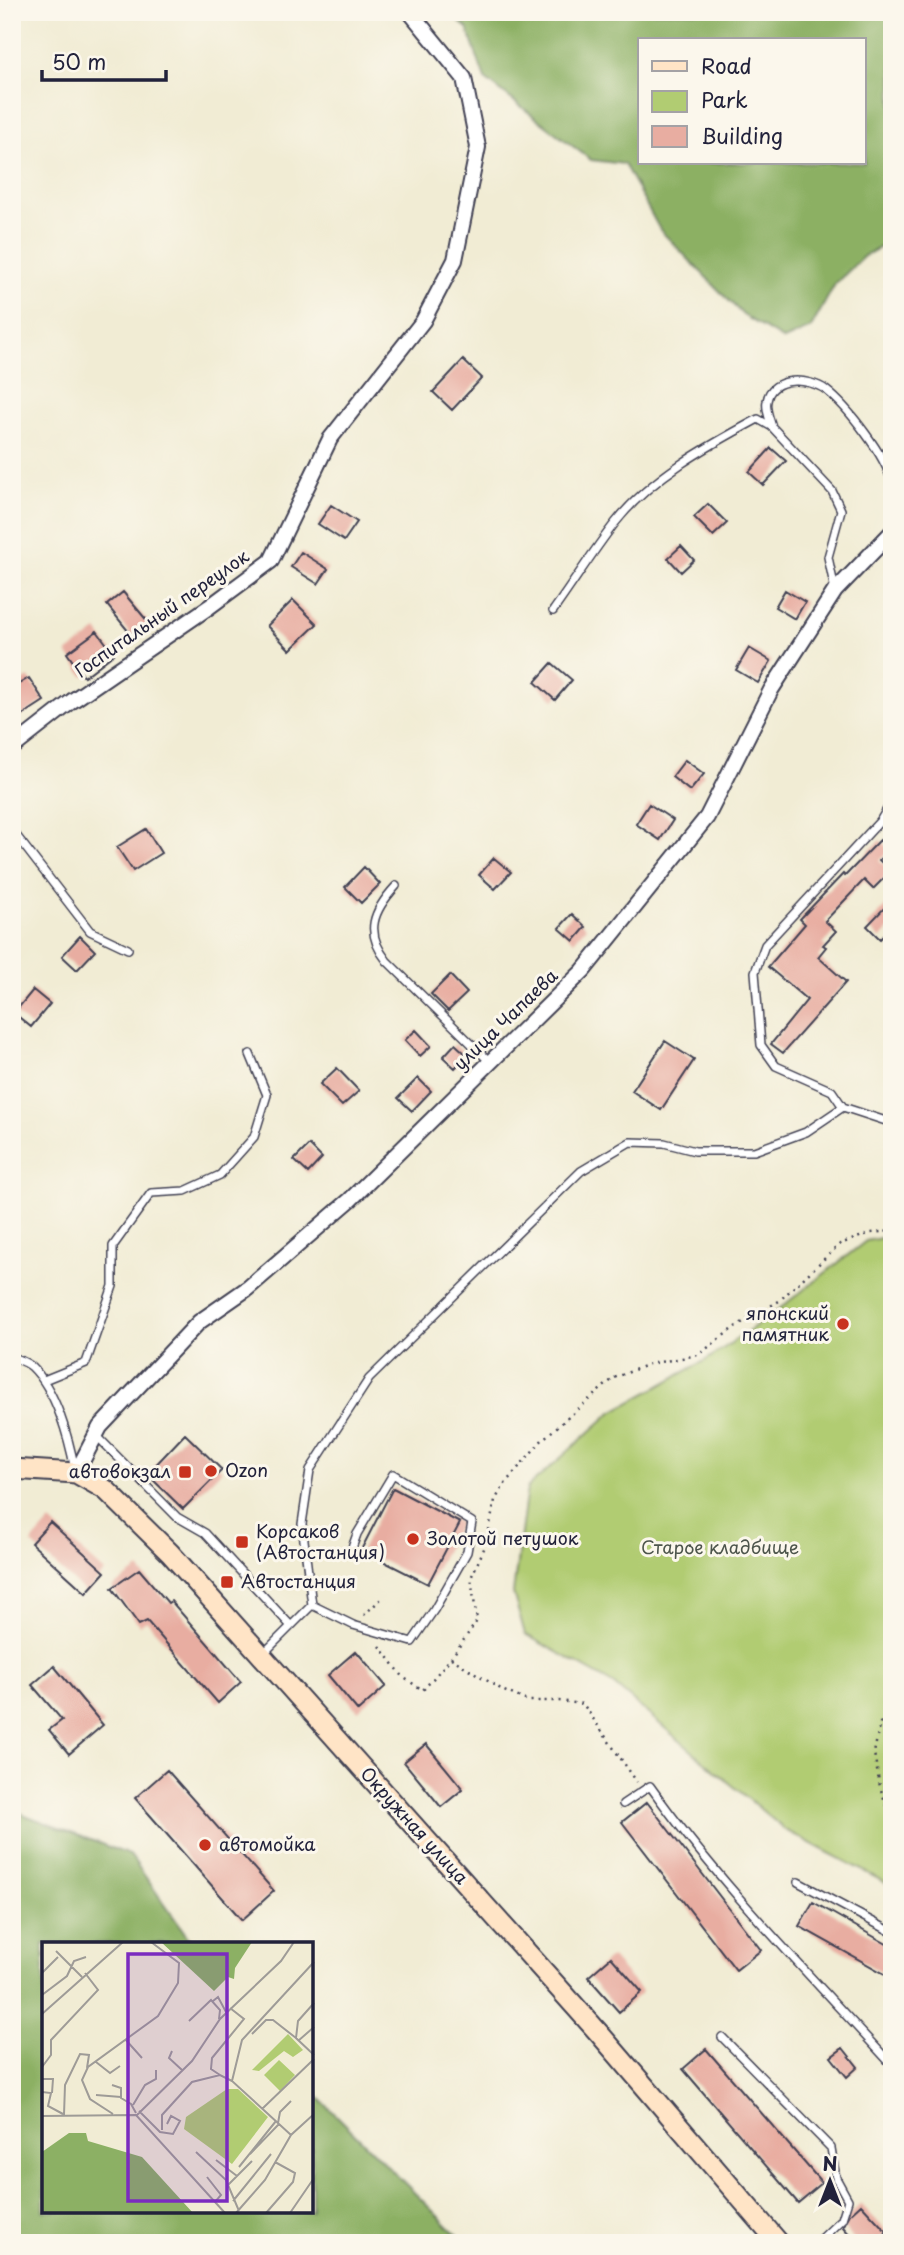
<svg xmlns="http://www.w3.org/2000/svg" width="904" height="2255" font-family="'Playpen Sans',sans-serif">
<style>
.green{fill:#b1cc72;stroke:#6a7756;stroke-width:2}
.forest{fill:#8cb064;stroke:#576950;stroke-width:2;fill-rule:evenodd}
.building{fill:#e8ada1}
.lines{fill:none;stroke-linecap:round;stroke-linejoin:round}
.lane-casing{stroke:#414052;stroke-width:10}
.street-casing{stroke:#414052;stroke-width:18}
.secondary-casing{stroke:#414052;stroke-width:23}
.path{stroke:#414052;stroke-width:2.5;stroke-dasharray:2 5;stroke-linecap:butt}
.lane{stroke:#fff;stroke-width:7}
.street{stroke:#fff;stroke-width:14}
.secondary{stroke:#ffe4c6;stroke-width:19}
.poi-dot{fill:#c8321e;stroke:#fbf7ec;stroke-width:2.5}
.labels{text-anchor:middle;stroke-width:6;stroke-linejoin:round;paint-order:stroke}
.street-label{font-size:18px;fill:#22223b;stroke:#fbf7ec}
.poi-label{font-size:18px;fill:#22223b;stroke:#fbf7ec;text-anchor:start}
.park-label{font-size:18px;fill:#4d554c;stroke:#fbf7ec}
.inset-road{fill:none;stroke:#9e9b97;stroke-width:2}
.view{fill:#7b2cbf;fill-opacity:0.15;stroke:#7b2cbf;stroke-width:3.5}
.inset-edge{fill:none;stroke:#22223b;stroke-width:3.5}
</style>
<rect width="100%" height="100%" fill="#fbf7ec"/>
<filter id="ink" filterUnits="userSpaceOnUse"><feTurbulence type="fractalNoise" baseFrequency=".0143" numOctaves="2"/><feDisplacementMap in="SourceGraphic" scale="14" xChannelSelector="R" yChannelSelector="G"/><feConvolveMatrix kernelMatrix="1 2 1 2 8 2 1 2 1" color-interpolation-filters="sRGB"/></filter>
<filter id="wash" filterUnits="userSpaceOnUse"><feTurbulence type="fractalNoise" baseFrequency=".00686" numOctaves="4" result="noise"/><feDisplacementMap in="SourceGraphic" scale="28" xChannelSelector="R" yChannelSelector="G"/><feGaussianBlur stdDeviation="1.57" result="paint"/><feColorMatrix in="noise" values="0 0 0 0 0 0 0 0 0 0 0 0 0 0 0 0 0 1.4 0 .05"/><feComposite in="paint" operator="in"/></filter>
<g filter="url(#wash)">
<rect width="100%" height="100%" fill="#f1ecd4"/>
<path class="green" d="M892 1236V1886L785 1830 613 1684 525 1634 513 1593 527 1488 612 1412 708 1359 774 1313 866 1241Z"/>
<path class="forest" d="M447 12H892V241L864 256 835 284 811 328 784 340 743 315 660 230 624 164 591 160 485 79 467 28ZM640 40H864V163H640Z
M12 1810 130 1855 192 1943 44 1944V2211H312V2091L465 2243H12Z"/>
<g id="blocks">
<path class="building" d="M463 360 482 378 452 410 433 392Z
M771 448 786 461 763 485 749 472Z
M708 504 727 523 713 536 694 517Z
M331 505 357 522 344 541 318 524Z
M681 546 694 560 681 572 668 558Z
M301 552 328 569 318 584 291 567Z
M785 590 805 602 795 619 775 607Z
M123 592 149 623 133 637 107 605Z
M293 600 317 624 290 650 267 626Z
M97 631 114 654 84 677 67 653Z
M749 648 771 661 758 683 736 670Z
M552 663 572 680 555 700 535 682Z
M29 678 44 701 21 716 12 704V688Z
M685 760 704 774 690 791 672 777Z
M649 804 673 820 660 840 636 824Z
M146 829 161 853 133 871 117 847Z
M880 840 890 850 879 860 891 871 873 889 864 880 825 921 836 931 823 945 826 947 818 957 846 982 783 1053 771 1044 807 1000 768 967 805 924 800 919 843 874 845 876Z
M494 858 511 872 495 889 479 875Z
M364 867 380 884 361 903 345 887Z
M892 900V927L880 939 867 926Z
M572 914 586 927 574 941 559 928Z
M80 936 95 951 77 970 62 956Z
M450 975 467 993 448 1011 431 994Z
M33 990 50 1004 31 1027 14 1013Z
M416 1030 431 1046 420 1056 405 1040Z
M665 1041 694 1060 661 1110 632 1091Z
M455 1044 467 1055 455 1068 443 1057Z
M337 1068 359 1091 342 1106 320 1084Z
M418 1078 431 1091 412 1111 398 1098Z
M309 1145 322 1158 308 1173 294 1160Z
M185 1434 222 1470 183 1509 147 1474Z
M393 1488 460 1523 428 1584 361 1550Z
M50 1522 105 1572 86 1593 31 1543Z
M139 1569 168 1603 171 1601 241 1682 218 1703 147 1621 139 1625 112 1588Z
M356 1651 386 1686 358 1711 328 1675Z
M54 1666 103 1725 69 1754 49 1730 62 1720 32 1685Z
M426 1744 463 1789 441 1807 404 1762Z
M167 1770 274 1891 242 1920 135 1798Z
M647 1802 761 1950 736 1970 622 1822Z
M813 1902 892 1947V1978L799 1926Z
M611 1957 642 1992 619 2012 588 1977Z
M843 2048 858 2067 847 2077 831 2057Z
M706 2049 822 2183 798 2203 683 2069Z
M861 2204 887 2232 875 2243H857L843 2227 850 2214Z"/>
</g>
</g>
<g filter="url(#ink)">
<use href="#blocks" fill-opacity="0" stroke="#414052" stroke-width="2"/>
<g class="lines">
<defs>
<path id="lane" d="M772 427C770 420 765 409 767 401 771 375 810 378 826 390 848 407 886 456 892 483
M553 611C574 582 593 551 615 523 651 477 708 446 758 419L772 427 832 491 841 510 828 557 835 590
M12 830 90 931 128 949
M396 886C373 911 364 932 387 961L490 1062
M843 1107 832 1091 776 1066 761 1045 755 972 765 945 880 821 892 801
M12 1357C19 1360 27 1362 32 1367 56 1390 69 1439 75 1470
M44 1380 86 1363 113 1286V1246L151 1193 185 1191 220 1175 254 1137 267 1095 250 1054
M96 1435 177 1517 205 1533 291 1626
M312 1605 302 1524 310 1470 369 1379 581 1171 630 1142 664 1143 695 1151H754L806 1132 843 1107 892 1123
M263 1654 312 1605 353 1625 412 1642 434 1610 467 1552 472 1522 393 1474 357 1534 352 1548
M623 1804 650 1786C721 1886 809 1974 892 2065
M798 1882 892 1932
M722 2037 831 2148 836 2178 848 2200 842 2219 817 2243"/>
<path id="street" d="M12 748 72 701 209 607 271 561 330 439 423 321 455 260 478 147 464 78 410 12
M76 1473 100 1427 199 1322 248 1288 350 1200 583 971 707 817 771 690 835 591 892 532"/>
<path id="secondary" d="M12 1469 76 1473 106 1490 170 1553 598 2032 779 2243"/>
</defs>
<use href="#lane" class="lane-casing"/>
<use href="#street" class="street-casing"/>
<use href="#secondary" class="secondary-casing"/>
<path class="path" d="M364 1615 384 1596
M380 1646 404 1678 423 1690 451 1658 504 1691 528 1701H559L583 1704 637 1782
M451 1658 477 1621 471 1578 486 1544 495 1500 507 1481 543 1439 614 1378 649 1364 698 1355 735 1327 779 1301 840 1244 871 1233 892 1231
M892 1713 880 1723 874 1753 880 1787 892 1821"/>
<use href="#lane" class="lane"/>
<use href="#street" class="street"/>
<use href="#secondary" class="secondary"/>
</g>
</g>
<g class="poi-dot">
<circle cx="843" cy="1324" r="7"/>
<circle cx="211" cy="1471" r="7"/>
<rect x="178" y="1465" width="14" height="14" rx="3.5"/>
<circle cx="413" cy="1539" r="7"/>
<rect x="235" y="1535" width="14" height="14" rx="3.5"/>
<rect x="220" y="1575" width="14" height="14" rx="3.5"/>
<circle cx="205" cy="1845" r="7"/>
</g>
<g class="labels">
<g class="street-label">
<text transform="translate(162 614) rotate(-35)" y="6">Госпитальный переулок</text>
<text transform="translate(506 1020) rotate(-44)" y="6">улица Чапаева</text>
<text transform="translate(414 1826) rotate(48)" y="6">Окружная улица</text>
</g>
<g class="poi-label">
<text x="829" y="1320" text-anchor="end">японский<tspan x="829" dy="21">памятник</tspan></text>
<text x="225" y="1477">Ozon</text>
<text x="171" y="1478" text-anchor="end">автовокзал</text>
<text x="256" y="1538">Корсаков<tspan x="256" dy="21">(Автостанция)</tspan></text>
<text x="427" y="1545">Золотой петушок</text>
<text x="241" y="1588">Автостанция</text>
<text x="219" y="1851">автомойка</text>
</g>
<g class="park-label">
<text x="720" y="1554">Старое кладбище</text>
</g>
</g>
<g transform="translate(42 1942)">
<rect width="271" height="271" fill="#f1ecd4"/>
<path d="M246 92 261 108 251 115 242 109 217 129 210 128ZM237 118 253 133 238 149 222 133ZM185 147H196L226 175 190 222 142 187 144 175Z" fill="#b1cc72"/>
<path d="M119 0H210L193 26 192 37 186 35 172 49ZM27 191H44L46 199 100 215 151 271H0V210Z" fill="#8cb064"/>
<path class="inset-road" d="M14 9 40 35M0 31 16 15M0 53 25 34 32 19 44 15M171 59 176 55 184 70M272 61 256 79 254 96 272 113M0 72 81 0M147 79 169 58 178 68 177 77M210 92 224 78H231L254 96M83 97 100 116M256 99 272 85M130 109 127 116 140 128M54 120 68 131 78 124M0 125 9 113V98L56 48 43 31M178 133 169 127 170 116 202 77 188 66M0 137H11L10 151M70 143 79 146V156L89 162 94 171M0 150 9 151 6 164 21 172M54 153 79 155M91 163 103 143 114 137V128M220 167 272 117M97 169 118 190 131 192 138 179 129 174 125 182M71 172 48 157 40 138 46 125 116 74 136 41 137 21 109 0M22 173 23 143 38 112 47 113 45 126M95 173 150 119 178 77 239 19 252 0M0 174 94 173 183 271M236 181 238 170 249 159M120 188V173L150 140 178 133 190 139M249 193 190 139 200 98 272 20M154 210 184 238 197 269M208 212 237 182M174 218 195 234M197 225 234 179M165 235 179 253 173 260M185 244 210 219M191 259 229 212M194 271 223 238 249 193 272 172M224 271 251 240 253 231 233 220M248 271 272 236"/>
<path class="view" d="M86 12H185V259H86Z"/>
<rect width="271" height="271" class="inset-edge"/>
</g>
<rect width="904" height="2255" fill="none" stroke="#fbf7ec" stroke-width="42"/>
<rect x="638" y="38" width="228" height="126" fill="#fbf7ec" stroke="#a4a2a5" stroke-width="2"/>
<rect x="652" y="61" width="35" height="10" fill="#ffe4c6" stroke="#a4a2a5" stroke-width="2"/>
<text x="701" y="74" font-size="21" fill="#22223b">Road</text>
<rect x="652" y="91" width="35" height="21" fill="#b1cc72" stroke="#a4a2a5" stroke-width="2"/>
<text x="701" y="108" font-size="21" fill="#22223b">Park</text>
<rect x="652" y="126" width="35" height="21" fill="#e8ada1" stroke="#a4a2a5" stroke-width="2"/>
<text x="701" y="144" font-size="21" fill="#22223b">Building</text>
<g transform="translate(830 2181)" stroke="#fbf7ec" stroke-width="5" paint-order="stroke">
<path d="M0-5L12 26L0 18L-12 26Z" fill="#22223b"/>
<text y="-10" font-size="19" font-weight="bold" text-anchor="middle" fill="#22223b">N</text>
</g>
<path d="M42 70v10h124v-10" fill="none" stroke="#22223b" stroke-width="3.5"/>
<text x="52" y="70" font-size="21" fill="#22223b" stroke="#fbf7ec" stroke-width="5" paint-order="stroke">50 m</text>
</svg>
